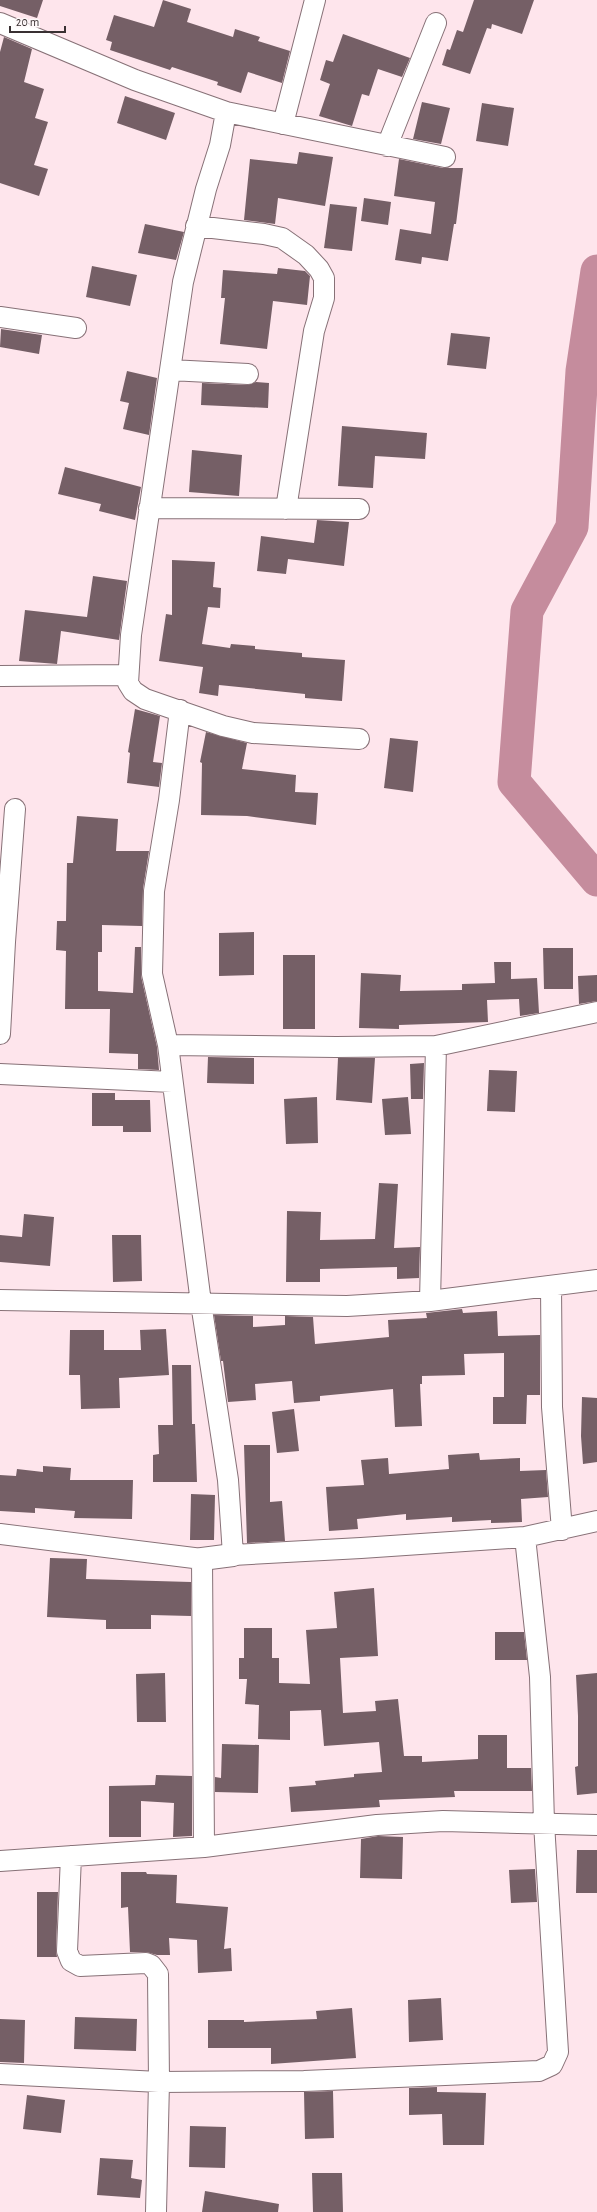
<svg xmlns="http://www.w3.org/2000/svg" width="597" height="2212" font-family="'Alegreya Sans',sans-serif">
<style>
.lines{fill:none;stroke-linecap:round;stroke-linejoin:round}
.river{stroke:#c58c9d;stroke-width:33}
.building{fill:#755f66}
.minor-casing{stroke:#877177;stroke-width:22}
.tertiary-casing{stroke:#877177;stroke-width:24}
.minor{stroke:#fff;stroke-width:20}
.tertiary{stroke:#fff;stroke-width:22}
</style>
<rect width="100%" height="100%" fill="#fee5ec"/>
<g class="lines">
<path class="river" d="M597 271 582 371 572 527 527 611 514 782 597 880"/>
</g>
<path class="building" d="M0 0H43L37 18 0 6Z
M163 0 191 9 187 22 233 37 235 29 260 37 258 41 290 51 282 83 248 72 241 93 217 85 218 82 172 67 170 70 110 50 112 42 106 40 114 15 154 27Z
M474 0H534L522 34 492 24 491 29 487 28 470 74 442 65 447 49 450 50 457 30 463 32Z
M343 34 410 58 402 77 378 69 369 96 362 94 352 126 319 116 330 84 320 80 326 60 333 62Z
M4 37 32 49 24 82 44 89 35 118 48 122 34 165 48 169 39 196 0 183V52Z
M125 96 175 113 166 140 117 123Z
M422 102 450 108 441 144 413 139Z
M482 103 514 108 508 146 476 141Z
M299 152 333 157 325 206 278 198 275 224 244 220 250 159 297 164Z
M399 159 443 168H463L456 224H454L448 261 422 257 421 264 395 260 400 229 431 234 435 202 394 196Z
M364 198 391 202 388 225 361 221Z
M330 204 357 207 352 251 324 248Z
M145 224 184 232 176 260 138 253Z
M92 266 137 275 130 306 86 297Z
M278 268 305 271 310 276 307 305 273 301 267 349 220 344 225 298H221L223 270 277 274Z
M1 329 42 335 39 354 0 347Z
M451 333 490 337 486 369 447 365Z
M127 371 157 378 149 435 123 429 129 403 120 401Z
M256 382 269 383 268 408 201 405 202 383 247 385Z
M342 426 427 433 425 459 375 456 373 488 338 486Z
M192 450 242 455 239 496 189 492Z
M65 467 141 487 135 520 99 511 101 504 58 494Z
M317 520 349 522 344 566 288 559 286 574 257 571 261 536 314 543Z
M172 560 215 562 213 587 221 588 220 608 208 607 202 644 230 648 231 644 255 646V649L302 653V657L345 660 342 701 305 698V694L219 685 218 696 199 693 203 667 159 661 166 614 172 615Z
M93 576 127 581 119 640 61 631 57 664 19 661 25 610 87 617Z
M135 709 160 716 153 762 162 763 159 787 127 783 130 753 128 752Z
M206 732 247 743 242 769 296 775 295 792 318 793 316 825 247 816 201 815 202 763 200 762Z
M390 738 418 741 413 792 384 788Z
M77 816 118 819 116 851H149L143 889 142 926 102 925V952H98V991L133 993 135 947H141V976L157 1047 159 1070 138 1069V1054L109 1053 110 1009H65L66 951 56 950 57 921H66L67 863H73Z
M254 932V975L219 976V933Z
M543 948H573V989H544Z
M283 955H315V1029H283Z
M494 962H511V979L537 978 539 1013 520 1016 519 999 487 1000 488 1022 399 1025V1029L359 1028 361 973 401 975 400 991 462 990V984L495 983Z
M597 975V1001L579 1004 578 976Z
M208 1057 254 1058V1084L207 1083Z
M338 1058H375L372 1103 336 1100Z
M424 1063 423 1099H411L410 1064Z
M489 1070 517 1071 515 1112 487 1111Z
M92 1093H115V1100H150L151 1132H123V1126H92Z
M317 1097 318 1143 286 1144 284 1099Z
M408 1097 411 1134 385 1135 382 1099Z
M379 1183 398 1184 394 1248 420 1247 419 1278 397 1279V1267L320 1269V1282H286L287 1211 321 1212 320 1240 375 1239Z
M24 1214 54 1217 50 1266 0 1262V1235L22 1237Z
M112 1235H141L142 1281 113 1282Z
M462 1309 463 1313 497 1311 498 1336 540 1335V1395H527L526 1424H493V1397H504V1353L464 1354 465 1375 422 1376V1384H420L422 1426 395 1427 393 1389 320 1396V1401L294 1403 292 1381 255 1384 256 1400 228 1402 223 1361H221L214 1315 253 1316V1327L285 1325V1316L313 1317 315 1344 389 1337 388 1320 427 1318 426 1313Z
M166 1329 169 1375 119 1378 120 1408 81 1409 80 1375H69L70 1330H104V1350H141L140 1330Z
M172 1365H191L192 1424H195L197 1482H153V1455L159 1454 158 1425H173Z
M582 1397 597 1398V1462L583 1464 581 1436Z
M294 1409 299 1451 277 1453 272 1412Z
M244 1445H270V1502L282 1501 285 1541 247 1543Z
M479 1453 480 1460 520 1458V1471L546 1470 548 1497 521 1499 522 1522 491 1523V1520L452 1522V1517L406 1520V1514L357 1519 358 1529 329 1531 326 1487 364 1485 361 1460 388 1458 389 1474 449 1469 448 1455Z
M43 1466 71 1468 70 1480H133L132 1519 74 1518 75 1511 35 1508V1513L0 1511V1475L16 1476 17 1469 43 1472Z
M191 1494 215 1495 214 1540H190Z
M50 1558 87 1559 86 1579 191 1582V1616L151 1615V1629H106V1620L47 1617Z
M374 1588 378 1656 340 1658 343 1713 376 1711 375 1701 398 1699 404 1756H422V1762L478 1759V1735H507V1768H531L532 1791H454L455 1797 379 1800 380 1807 291 1812 289 1787 316 1785 315 1781 354 1777V1774L382 1772 379 1742 324 1746 321 1710 290 1711V1740L258 1739 259 1705 245 1704 247 1679H239V1658H244V1628H272V1658H279V1683L310 1684 306 1630 337 1628 334 1592Z
M495 1632H524L527 1660H495Z
M165 1673 166 1722H137L136 1674Z
M597 1673V1793L577 1795 575 1767 578 1766V1716L576 1675Z
M222 1744 259 1745 258 1793 215 1792V1777L221 1778Z
M156 1775 192 1776V1836L173 1837 174 1803 141 1801V1837H109V1786L155 1785Z
M378 1836 403 1837 402 1879 360 1878 361 1839Z
M577 1850H597V1893H576Z
M535 1869 537 1902 511 1903 509 1870Z
M121 1872H146L147 1874 177 1875 176 1903 228 1907 224 1949 231 1948 232 1971 198 1973 197 1940 169 1938 170 1955H157L146 1952H130L128 1907 121 1908Z
M37 1892H58L56 1951 57 1957H37Z
M441 1998 443 2040 409 2042 408 2000Z
M352 2008 356 2058 271 2064V2048H208V2020H244V2022L317 2019 316 2011Z
M75 2017 137 2019 136 2051 74 2049Z
M0 2019 25 2020 24 2063 0 2062Z
M437 2087V2092L486 2093 484 2145H443L442 2114 409 2115V2088Z
M333 2091 334 2138 305 2139 304 2092Z
M27 2095 65 2100 61 2133 23 2129Z
M190 2126 226 2127 225 2168 189 2167Z
M100 2158 133 2160 131 2178 142 2180 140 2198 97 2195Z
M312 2173H342L343 2212H313Z
M205 2191 279 2204 278 2212H202Z"/>
<g class="lines">
<defs>
<path id="minor" d="M0 23 135 80 226 112 220 145 206 189 183 282 131 635 128 683 133 691 145 699 223 726 253 733 359 739
M226 112 445 157
M283 124 315 0
M387 146 436 23
M196 226 264 234 282 238 306 255 319 269 324 278V298L314 331 286 509
M0 317 76 328
M170 370 248 374
M149 508 359 509
M0 676 127 675
M180 710 169 800 154 891 152 974 168 1045 201 1303 228 1480 233 1555 361 1548 525 1537 597 1521
M0 941 5 942 15 809
M0 1034 5 942
M168 1045 336 1047 436 1046 597 1012
M0 1074 172 1082
M551 1286 552 1407 562 1530
M0 1300 347 1306 430 1301 597 1280
M430 1301 436 1046
M0 1534 202 1559 204 1847
M71 1856 67 1951 71 1961 80 1966 146 1963 151 1965 158 1974 159 2082 156 2212
M0 1861 204 1847 377 1825 443 1821 597 1825
M0 2074 159 2082 304 2081 539 2071 552 2065 558 2052 544 1823 540 1677 525 1537"/>
<path id="tertiary" d="M202 1559 233 1555"/>
</defs>
<use href="#minor" class="minor-casing"/>
<use href="#tertiary" class="tertiary-casing"/>
<use href="#minor" class="minor"/>
<use href="#tertiary" class="tertiary"/>
</g>
<path d="M10 26v6h55v-6" fill="none" stroke="#393032" stroke-width="2"/>
<text x="16" y="26" font-size="12" fill="#393032" stroke="#fdf8f9" stroke-width="3" paint-order="stroke">20 m</text>
</svg>
